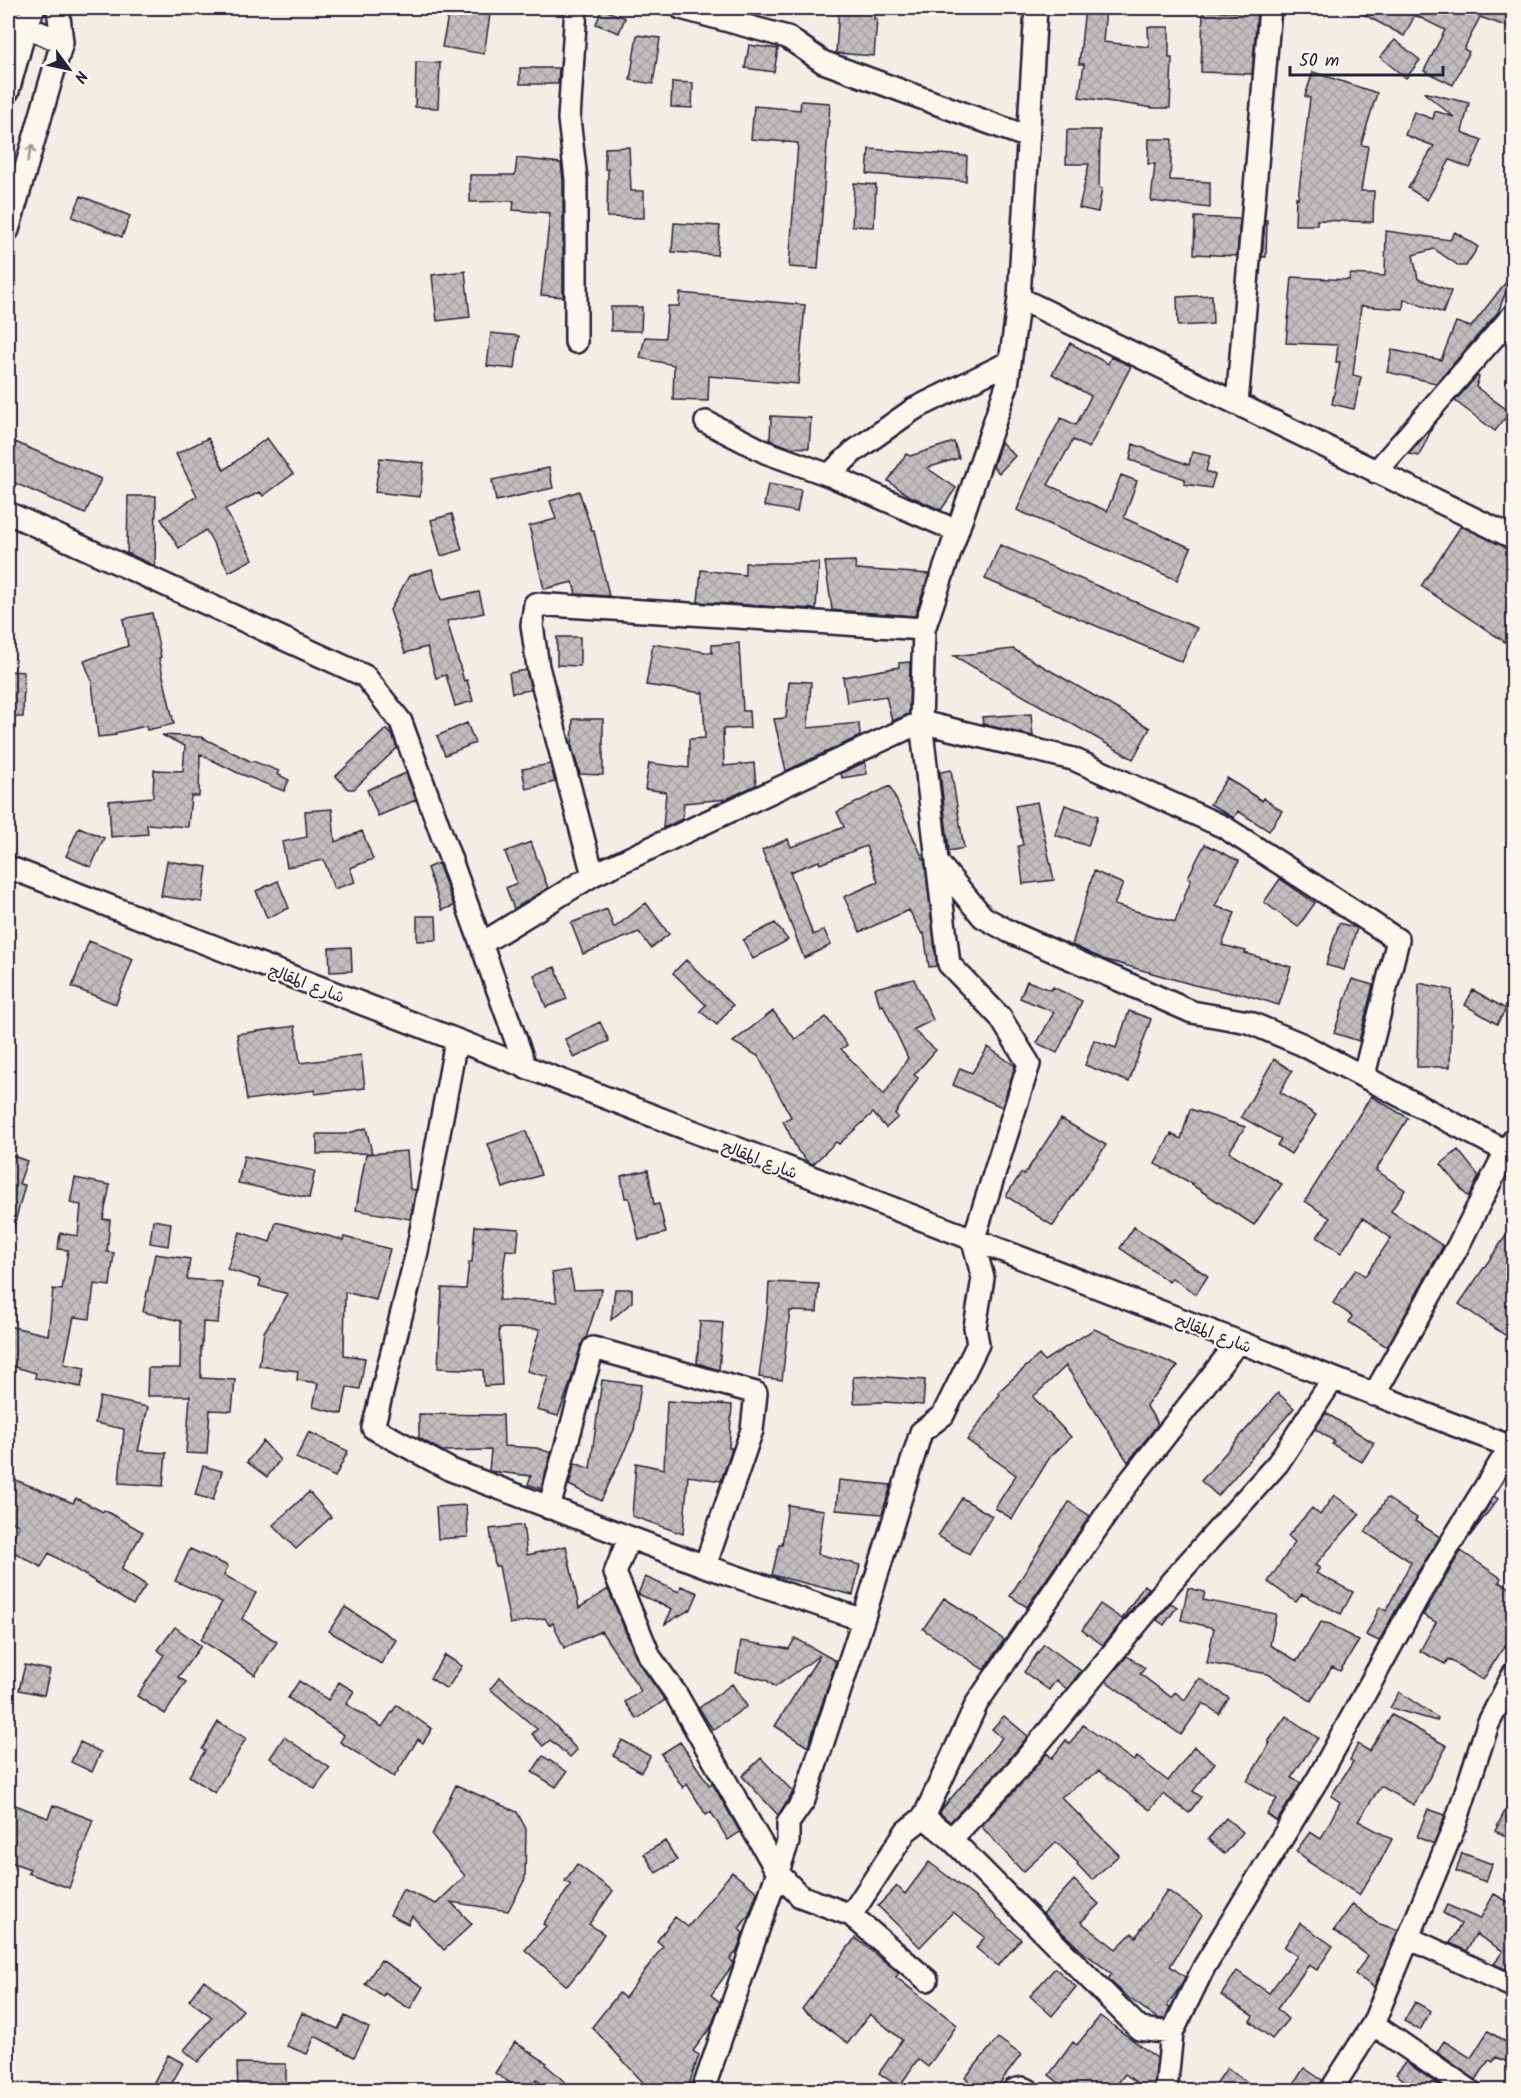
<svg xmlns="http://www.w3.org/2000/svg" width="1521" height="2098" font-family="Kalam,'Playpen Sans Arabic',sans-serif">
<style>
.building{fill:url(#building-cross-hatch);stroke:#22223b;stroke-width:1.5}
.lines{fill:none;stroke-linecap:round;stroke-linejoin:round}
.minor-casing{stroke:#22223b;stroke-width:26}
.minor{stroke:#fbf7ec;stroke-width:21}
.oneway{stroke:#99979c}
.labels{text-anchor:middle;stroke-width:4.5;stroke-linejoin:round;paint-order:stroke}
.street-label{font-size:16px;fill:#22223b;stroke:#fbf7ec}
</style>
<defs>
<pattern id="building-cross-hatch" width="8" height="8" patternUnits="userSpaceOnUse" patternTransform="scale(1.5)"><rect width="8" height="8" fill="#c2bebe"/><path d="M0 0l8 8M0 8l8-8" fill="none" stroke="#a6a3a4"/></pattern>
</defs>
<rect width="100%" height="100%" fill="#f2eee5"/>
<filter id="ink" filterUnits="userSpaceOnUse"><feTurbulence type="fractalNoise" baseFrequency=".0167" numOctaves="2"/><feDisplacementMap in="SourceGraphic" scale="12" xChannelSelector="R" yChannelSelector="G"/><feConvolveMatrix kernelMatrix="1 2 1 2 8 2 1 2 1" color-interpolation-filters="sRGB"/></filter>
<g filter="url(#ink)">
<path class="building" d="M462 8H491L484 54 442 47 448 16 460 18Z
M839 8H876L874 19H877L874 56 836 53Z
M1085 8H1106L1103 42 1149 47 1148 27H1169V58H1172L1170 108H1154L1079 97 1084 64H1079Z
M1352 8H1514V29L1480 17 1464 49 1469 52 1453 85 1424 71 1445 30 1415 15 1404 36Z
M602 9 625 18 619 33 596 24Z
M1203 11 1257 13 1252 74 1201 72Z
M637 35 660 38 653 84 630 80Z
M1395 40 1420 60 1406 78 1380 57Z
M749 45 778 49 774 72 745 68Z
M416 62 440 63 438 108 415 107Z
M520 68H559L558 84H520Z
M1313 72 1377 93 1361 145 1368 146 1361 191H1374L1373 222 1317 220V225H1295L1296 197 1298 198 1310 98 1305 96Z
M672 82 693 83 692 108 671 107Z
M1423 92 1469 103 1462 132 1482 140 1470 168 1450 160 1427 200 1408 188 1434 146 1405 135 1414 112 1433 119 1435 111 1454 117Z
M801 101 830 103 818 269 789 267 798 143 751 139 754 106 800 110Z
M1067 130H1100L1099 188 1102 189 1098 212 1079 208 1089 164H1066Z
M1149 139H1172L1170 180 1210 182V208L1151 201 1155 164H1148Z
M629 147 631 191H644V218L607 217 608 169H605V148Z
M869 149 967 156 966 181 867 174Z
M517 158 561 163 563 180V297L541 295 550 213 513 210 514 201 470 202V175H515Z
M854 183 876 185 874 227 852 226Z
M81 196 130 216 122 237 72 217Z
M1195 217 1240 219 1237 256 1194 254Z
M1265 220H1267L1266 257H1262Z
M674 223 720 226 717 255 672 252Z
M1386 231 1450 240 1455 232 1478 247 1466 266H1459L1434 249 1413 255 1418 279 1451 291 1443 313 1404 299 1403 309 1361 306 1353 375 1361 377 1354 409 1332 404 1340 362H1336L1338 345 1286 343 1292 277 1349 280 1350 274 1385 276Z
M465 271 470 317 437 321 432 275Z
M1506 282 1509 284 1498 312 1435 385 1436 383 1387 372 1392 350 1441 360 1456 322 1471 327Z
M680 293 805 305 798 384 709 376 708 401 673 400 674 365 640 358 645 337 665 338 668 306H679Z
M1212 295 1213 324 1178 326 1177 297Z
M611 307H642L641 331H611Z
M491 333 519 336 515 369 487 366Z
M1070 343 1108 364 1111 357 1131 366 1089 448 1073 440 1048 485 1107 511 1121 475 1137 481 1124 518 1191 548 1177 580 1017 510 1041 455 1061 418 1076 425 1091 396 1052 374Z
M1477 376 1479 377 1476 387 1510 412 1495 431 1455 401Z
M771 416 811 418 809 448 789 447 770 440Z
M1433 426 1419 456 1409 454Z
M208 438 224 470 267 438 293 474 263 496 260 492 225 509 253 559 229 572 206 530 179 548 161 519 197 496 176 454Z
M15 442 101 479 85 514 8 480V458Z
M954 442 959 458 927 468 956 488 941 510 910 496 888 481 906 454 910 456Z
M1001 442 1015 456 999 473 993 467Z
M1133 444 1189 465 1192 452 1210 456 1206 471 1215 475 1211 488 1184 484 1185 479 1130 460Z
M380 458 424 463 420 497 375 492Z
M549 468 553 488 496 501 492 480Z
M768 484 801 490 797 512 764 506Z
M579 491 592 531H594L609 596 576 594 573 582 544 589 529 526 556 519 550 501Z
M128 496H156L155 566 127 553Z
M452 514 462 550 441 556 431 520Z
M1461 526 1514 551V648L1421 586Z
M1000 545 1197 628 1182 662 985 579Z
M855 561 856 569 929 574 915 616 832 610 825 562Z
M745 563H819L816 609 698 602 701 570 745 575Z
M432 569 441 600 479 592 484 613 447 621 464 681 467 680 473 701 455 706 446 675 436 678 427 647 405 653 390 610 409 576Z
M152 613 161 657 159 658 174 724 147 730 146 726 115 733 116 735 98 737 92 682 84 661 128 646 123 619Z
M557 637H580V666L557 665Z
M739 643 743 711H749L750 728 723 729 724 766 754 763 756 785 727 799 684 803 682 819 663 828 666 792 645 789 649 763 689 768V739L705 738 703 693 646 685 653 644 712 653V645Z
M1013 649 1150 728 1133 759 954 656Z
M910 662 909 714 892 721 886 696 847 702 843 677 899 667V663Z
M526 670 531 690 512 693 509 673Z
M8 671 24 672 23 717H8Z
M789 681 811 682 808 728 859 723 860 736 786 771 774 719 786 718Z
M1031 714 1033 736 983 724 982 717Z
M573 719H603V775L580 774 572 747Z
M467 723 475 743 445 755 437 736Z
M386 729 393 736 397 748 354 789H348L336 776Z
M162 735 201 737 252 762 253 761 279 771 277 774 289 780 284 791 238 773 200 754 199 796H191L188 827 147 824 148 834 111 837 109 801 153 797 154 770 183 771 185 746Z
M865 762 867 774 842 778 841 773Z
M550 764 555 782 526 789 522 769Z
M951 770 964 848 949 851 940 772Z
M406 773 416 800 378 816 367 790Z
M1227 778 1262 801 1263 798 1282 811 1269 831 1238 811 1234 818 1210 804Z
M890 786 925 863 937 966 929 967 924 933 922 934 909 910 860 932 844 897 878 882 866 846 820 864 819 861 790 872 813 935 824 930 831 945 804 958 762 850 788 839 791 847 844 827 837 812Z
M1037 802 1054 880 1023 884 1018 846 1023 845 1015 806Z
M1065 805 1098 816 1088 846 1055 835Z
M332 809 335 842 362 831 373 859 350 868 355 882 334 889 324 860 287 867 282 842 307 837 305 811Z
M79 827 104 838 91 867 66 856Z
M531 842 548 888 514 909 506 888 517 883 505 852Z
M1205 844 1239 861 1215 906 1235 913 1222 945 1246 951 1245 953 1291 967 1279 1005 1236 992V994L1194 985 1103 959 1072 945 1094 871 1123 884 1114 905 1175 922 1191 879 1188 877Z
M167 861 207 867 202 902 161 896Z
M438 863 454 906 442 910 427 868Z
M1280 879 1315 903 1298 927 1264 902Z
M278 881 289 908 267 918 256 891Z
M646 903 669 934 651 948 639 932 583 954 571 923 607 909 614 928Z
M417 916H436L437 940 417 941Z
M775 923 788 940 753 959 743 940Z
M1339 923 1357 928 1344 970 1326 965Z
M89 941 133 959 116 1004 72 987Z
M351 947 352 971 330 972 329 948Z
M686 960 733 1005 717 1025 700 1011 706 1005 673 973Z
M555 967 567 999 546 1007 534 975Z
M914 979 933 1020 913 1030 936 1050 914 1075 918 1078 895 1114 898 1117 886 1128 873 1113 839 1144 836 1142 813 1164 808 1162 798 1151 783 1121 791 1117 758 1056 733 1042 773 1011 795 1039 826 1017 847 1045 841 1049 884 1095 908 1058 883 1005 880 1006 875 988Z
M1352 979 1373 985 1359 1041 1334 1033Z
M1027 981 1051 990 1053 987 1082 1001 1057 1053 1037 1043 1054 1012 1020 998Z
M1419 983 1452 990 1450 1067H1417Z
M1473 990 1506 1009 1497 1024 1465 1005Z
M1129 1011 1151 1019 1129 1082 1085 1065 1094 1040 1116 1048Z
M600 1022 609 1041 574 1058 565 1039Z
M295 1026 300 1063 361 1055 365 1088 315 1094V1090L247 1100 237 1034Z
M988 1047 1015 1066 1002 1107 953 1085 960 1068 972 1073Z
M1274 1059 1292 1071 1280 1092 1316 1115 1291 1154 1277 1145 1281 1139 1241 1117Z
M1371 1096 1408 1118 1376 1170 1405 1190 1391 1211 1443 1246 1387 1347 1349 1322 1352 1316 1333 1303 1356 1269 1365 1276 1391 1238 1363 1218 1341 1253 1317 1237 1330 1218 1305 1201Z
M1190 1109 1245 1127 1229 1152 1282 1184 1254 1225 1192 1185 1193 1184 1155 1164 1171 1134 1181 1139Z
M1061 1119 1106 1145 1053 1226 1006 1196 1021 1173 1024 1175Z
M366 1128 372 1153 317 1154V1134H345Z
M526 1131 541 1175 503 1188 488 1144Z
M1458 1150 1479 1176 1471 1193 1467 1196 1441 1164Z
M407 1151 410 1189 416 1190 410 1219 356 1210 366 1154Z
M8 1154 27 1161 19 1184 25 1185 13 1230 8 1229Z
M244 1156 315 1171 309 1198 238 1183Z
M648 1170 654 1205 659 1204 666 1233 639 1240 629 1198H625L621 1176Z
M75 1178 110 1185 103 1219 110 1220 107 1252 114 1253 110 1286 94 1284 90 1319 74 1317 64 1364 85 1368 81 1387 35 1378 36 1373 8 1365V1326L48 1335 53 1289 62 1290 68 1250 58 1249 60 1233 78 1236 81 1205 70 1203Z
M153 1220 171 1223 168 1246 150 1243Z
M276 1222 343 1240 344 1237 390 1249 376 1300 345 1292 344 1355 365 1358 360 1389 347 1387 342 1414 313 1407 318 1383 297 1380 298 1371 259 1366 264 1332 288 1294 259 1286 261 1280 227 1269 240 1232 270 1242Z
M1514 1224V1341L1459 1304Z
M475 1226 519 1229 517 1251 506 1250 499 1300 557 1302 552 1273 570 1270 574 1290 602 1289 586 1338 581 1345 570 1384 558 1416 537 1410 548 1377 527 1371 540 1329 499 1328 502 1385 484 1386 483 1370 438 1368 442 1288 466 1289 469 1262H472Z
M1134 1227 1208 1276 1196 1294 1172 1278 1169 1282 1120 1248Z
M155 1254 190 1259 187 1279 222 1282 218 1323 203 1322 202 1346H201V1378L235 1380 232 1411 210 1410 207 1454 186 1453 190 1396H147L148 1368H180L181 1321 143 1312Z
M769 1282 819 1284 817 1312 790 1311 782 1380 759 1377 767 1316Z
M615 1289H632V1302L611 1320Z
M700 1321 723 1323 719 1370 697 1363Z
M1094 1329 1178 1366 1146 1405 1158 1424 1128 1462 1066 1366 1033 1397 1071 1437 1050 1457 1012 1519 995 1508 1016 1475 967 1440 1000 1394 998 1392 1039 1355 1044 1361Z
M874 1376 925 1380 923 1405 885 1402 854 1403 853 1377Z
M602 1380 641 1385 634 1430 601 1501 569 1485 575 1463 590 1469Z
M1278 1393 1294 1408 1218 1496 1201 1481Z
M100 1397 148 1407 138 1451 166 1453 163 1486 119 1483 124 1429 95 1423Z
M667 1401 732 1405 729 1448H732L721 1481 688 1476 683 1534 632 1516 636 1463 664 1469Z
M1326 1413 1374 1443 1362 1462 1332 1444 1334 1441 1315 1429Z
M419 1414 503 1415 504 1446 537 1448 551 1453 541 1489 528 1484 531 1476 489 1471 491 1450 442 1451 419 1438Z
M309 1432 348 1451 335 1477 296 1458Z
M263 1441 280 1460 267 1477 247 1462Z
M203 1466 222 1471 213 1500 195 1495Z
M8 1477 73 1503 76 1498 103 1512 104 1510 143 1532 121 1569 146 1585 133 1605 49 1553 41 1567 8 1549 19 1525 8 1520Z
M839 1480 891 1485 882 1514 836 1510Z
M309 1492 331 1517 296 1549 273 1525Z
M1334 1495 1360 1514 1315 1565 1320 1568 1316 1573 1353 1592 1341 1614 1302 1594 1296 1602 1268 1582 1295 1542 1288 1536 1312 1508 1320 1515Z
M1494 1496 1498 1499 1470 1536Z
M962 1498 992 1516 969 1554 938 1536Z
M1387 1498 1417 1518 1415 1521 1440 1537 1409 1586 1379 1641 1366 1635 1380 1607 1386 1611 1411 1562 1365 1532Z
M1069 1502 1090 1516 1027 1607 1010 1596Z
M466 1505 468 1537 438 1539 436 1507Z
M788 1505 824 1510 818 1554 860 1565 853 1595 772 1575 779 1545H782Z
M523 1525 527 1555 566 1546 579 1608 608 1589 638 1662 665 1700 637 1719 625 1702 641 1691 601 1631 564 1648 553 1623 549 1625 545 1618 510 1624 499 1566H495L490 1529Z
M190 1549 228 1566 224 1575 256 1593 242 1619 277 1642 255 1675 201 1640 222 1602 175 1581Z
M1461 1551 1501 1578 1499 1582 1514 1590V1651L1505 1645 1483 1680 1448 1659 1445 1664 1420 1651 1436 1622 1423 1615Z
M645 1577 679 1592 681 1586 698 1593 691 1609 665 1624 672 1609 638 1594Z
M1144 1585 1149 1588 1103 1645 1082 1630 1100 1604 1122 1619Z
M1188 1588 1205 1592 1203 1600 1276 1614 1270 1645 1297 1661 1321 1622 1330 1624 1359 1641 1340 1671 1332 1667 1311 1701 1268 1674 1207 1663 1214 1628 1181 1620Z
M944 1598 978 1620 977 1621 1004 1640 984 1670 923 1629Z
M1171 1603 1177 1607 1164 1625 1157 1620Z
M345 1607 396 1640 381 1664 329 1631Z
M175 1627 201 1646 178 1677 186 1682 165 1714 137 1696 164 1655 158 1650Z
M795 1638 836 1661 808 1747 775 1726 820 1655 775 1687 766 1680 736 1673 741 1641 789 1649Z
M1044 1644 1081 1671 1067 1689 1056 1680 1049 1690 1024 1672Z
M445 1655 462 1666 447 1689 430 1678Z
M1127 1656 1145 1668 1140 1674 1171 1697 1175 1692 1185 1700 1199 1678 1229 1698 1219 1714 1203 1703 1181 1735 1106 1681Z
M25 1665 50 1670 44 1695 19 1690Z
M500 1677 555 1725 577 1750 570 1757 550 1740 543 1746 532 1734 537 1729 490 1689Z
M299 1681 328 1700 339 1682 354 1691 346 1704 382 1727 397 1705 432 1729 423 1743 418 1739 394 1777 340 1742 344 1735 288 1698Z
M732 1684 747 1706 713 1730 699 1708Z
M1399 1692 1438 1718 1437 1721 1390 1708Z
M1392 1715 1447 1746 1414 1805 1381 1786 1358 1821 1392 1839 1380 1862 1359 1895 1307 1861 1308 1860 1296 1851 1310 1832 1321 1839 1340 1802 1331 1796 1353 1762 1350 1760 1358 1744 1369 1751Z
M1004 1716 1028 1736 1005 1764 950 1822 940 1813 942 1809 1002 1738 992 1729Z
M1286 1716 1318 1738 1291 1778 1301 1783 1277 1821 1267 1814 1277 1799 1247 1781 1270 1743 1268 1742Z
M218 1722 246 1738 215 1793 189 1776 205 1751 202 1749Z
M1083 1725 1134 1761 1137 1757 1168 1781 1194 1747 1215 1763 1193 1791 1201 1797 1189 1813 1163 1794 1150 1810 1099 1771 1061 1797 1119 1855 1092 1880 1077 1864 1078 1863 1056 1842 1023 1872 981 1826 1024 1781 1047 1753 1052 1758 1066 1740 1070 1744Z
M284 1737 330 1768 315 1789 270 1758Z
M622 1740 650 1756 641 1772 613 1756Z
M80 1742 101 1752 92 1772 71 1762Z
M680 1742 709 1785 712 1783 740 1832 728 1840 711 1812 706 1815 687 1784 683 1788 661 1754Z
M543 1756 567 1772 556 1787 532 1772Z
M761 1758 793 1792 778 1815 742 1776Z
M456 1785 517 1812 526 1829 525 1879 508 1911 451 1902 472 1924 444 1950 412 1916 408 1924 390 1915 403 1889 436 1904 465 1876 432 1835Z
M1514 1793V1840L1495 1831Z
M8 1802 48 1818 53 1805 93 1820 69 1888 28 1873 30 1869 8 1861Z
M1428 1809 1445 1815 1434 1844 1417 1837Z
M1226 1818 1243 1832 1225 1854 1208 1839Z
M665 1841 677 1860 656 1873 644 1854Z
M1462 1853 1492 1864 1486 1882 1456 1871Z
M929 1862 976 1898 1021 1939 998 1966 976 1948 985 1937 953 1912 920 1947 878 1906 897 1886 905 1894Z
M577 1864 613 1891 589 1924 604 1934 584 1965 567 1986 525 1950 546 1926 543 1924 571 1885 565 1881Z
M732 1872 757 1892 749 1915 739 1929 743 1933 737 1951 730 1959 733 1962 732 1966 711 1995 720 2002 711 2027 693 2051 699 2055 687 2091H651L592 2027 619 1993 625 1998 663 1946 657 1941 675 1917 688 1927Z
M1074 1880 1099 1904 1081 1922 1116 1949 1132 1933 1136 1937 1167 1890 1202 1915 1170 1966 1185 1977 1178 1990 1167 2006 1170 2008 1165 2019 1157 2018 1129 1998 1108 1979 1112 1974 1083 1952 1043 1914Z
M1494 1894 1514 1905V1973L1494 1964 1503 1951 1476 1934 1466 1951 1450 1943 1461 1924 1443 1913 1447 1905 1480 1919Z
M1353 1904 1377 1923 1398 1930 1374 1987 1355 1974 1368 1956 1334 1930Z
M1300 1923 1333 1946 1317 1970 1309 1965 1277 2009 1288 2019 1272 2039 1250 2021 1253 2016 1221 1995 1237 1971 1269 1993 1297 1956 1284 1947Z
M855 1938 899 1973 896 1977 957 2025 928 2067 918 2059 899 2087 879 2073 902 2040 870 2014 848 2043 802 2009Z
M381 1960 423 1987 410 2009 385 1993 383 1996 365 1984Z
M1055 1968 1076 1987 1052 2016 1030 1996Z
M204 1980 243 2010 198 2062 184 2050 212 2017 189 2000Z
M1415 2002 1431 2011 1420 2030 1404 2021Z
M302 2013 338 2029 345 2016 369 2028 354 2057 315 2036 307 2054 287 2046Z
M1100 2016 1157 2058 1154 2091H1148L1125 2074 1112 2091H1070L1049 2075 1073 2042 1077 2045Z
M1488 2031 1514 2047V2065L1496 2057 1493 2062 1489 2060 1476 2080 1437 2052 1444 2041 1471 2058Z
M998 2038 1021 2055 994 2091H982L965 2078Z
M515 2042 547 2063 546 2065 575 2091H550L536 2079 529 2091H522L495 2073Z
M168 2055 183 2063 168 2090 154 2082Z
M1406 2062 1447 2091H1419L1396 2074Z
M237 2063 286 2064V2091H238Z
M1227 2068 1260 2091H1211Z
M1304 2068 1322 2080 1318 2091H1301L1293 2085Z"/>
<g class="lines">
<defs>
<path id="minor" d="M576 8 569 119 576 179V342
M681 8 787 37 823 62 1028 137
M8 19 62 42
M8 91 26 26 34 8
M8 230 62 42 58 8
M1019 298 1514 538
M1237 404 1270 8
M706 422 765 452 829 475 957 531
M1376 472 1514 314
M829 475 853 452 914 409 1010 362
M8 513 365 676 401 722 526 1068
M938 863 983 917 1010 932 1192 1012 1248 1022 1301 1044 1506 1151 1514 1139
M8 867 1514 1448
M593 875 538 667 532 625 535 604 924 629
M481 944 593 875 921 722 1073 759 1224 827 1398 940 1364 1075
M456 1041 417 1252 373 1428 451 1470 705 1566 863 1620
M1374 1395 1457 1248 1506 1151 1514 1156
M549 1508 593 1348 756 1393 752 1430 705 1566
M629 1538 615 1573 650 1657 676 1694 778 1873 800 1896 851 1915 927 1980
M924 1817 951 1839 1140 2029 1172 2033
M951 1839 1015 1772 1172 1581 1278 1463 1333 1379
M851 1915 906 1831 924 1817 977 1703 1123 1490 1238 1342
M1409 1938 1514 1987
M1373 2024 1455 1825 1488 1724 1514 1673
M703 2090 788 1842V1823L804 1800 863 1620 921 1432 943 1415 978 1344 975 1327 983 1278 973 1241 1029 1064 1000 1017 949 964 921 722 924 629 1007 385 1019 298 1036 8
M1014 2090 1022 2088 1028 2090
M1166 2090 1172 2033 1204 1967 1319 1777 1420 1593 1510 1447
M1331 2090 1373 2024 1469 2090"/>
</defs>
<use href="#minor" class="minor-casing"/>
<use href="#minor" class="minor"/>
</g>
<defs><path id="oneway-shaft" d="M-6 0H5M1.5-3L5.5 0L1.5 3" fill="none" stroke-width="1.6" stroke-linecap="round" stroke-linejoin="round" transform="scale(1.5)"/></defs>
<use class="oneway" href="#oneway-shaft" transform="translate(30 153) rotate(-74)"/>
</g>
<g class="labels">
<g class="street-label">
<text transform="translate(307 983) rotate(21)" y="6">شارع المقالح</text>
<text transform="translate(760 1159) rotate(21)" y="6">شارع المقالح</text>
<text transform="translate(1214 1333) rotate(21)" y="6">شارع المقالح</text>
</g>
</g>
<rect width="1521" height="2098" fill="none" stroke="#fbf7ec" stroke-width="30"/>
<rect x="15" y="15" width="1491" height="2068" fill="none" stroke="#22223b" stroke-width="2" filter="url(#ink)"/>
<g transform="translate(69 69) rotate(123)" stroke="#fbf7ec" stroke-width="4.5" paint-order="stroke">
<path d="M0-4.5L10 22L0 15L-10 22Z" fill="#22223b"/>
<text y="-9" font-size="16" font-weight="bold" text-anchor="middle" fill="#22223b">N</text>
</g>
<path d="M1290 66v9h153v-9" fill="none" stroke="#22223b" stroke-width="3"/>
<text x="1299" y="66" font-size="18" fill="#22223b" stroke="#fbf7ec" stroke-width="4.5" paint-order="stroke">50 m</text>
</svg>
